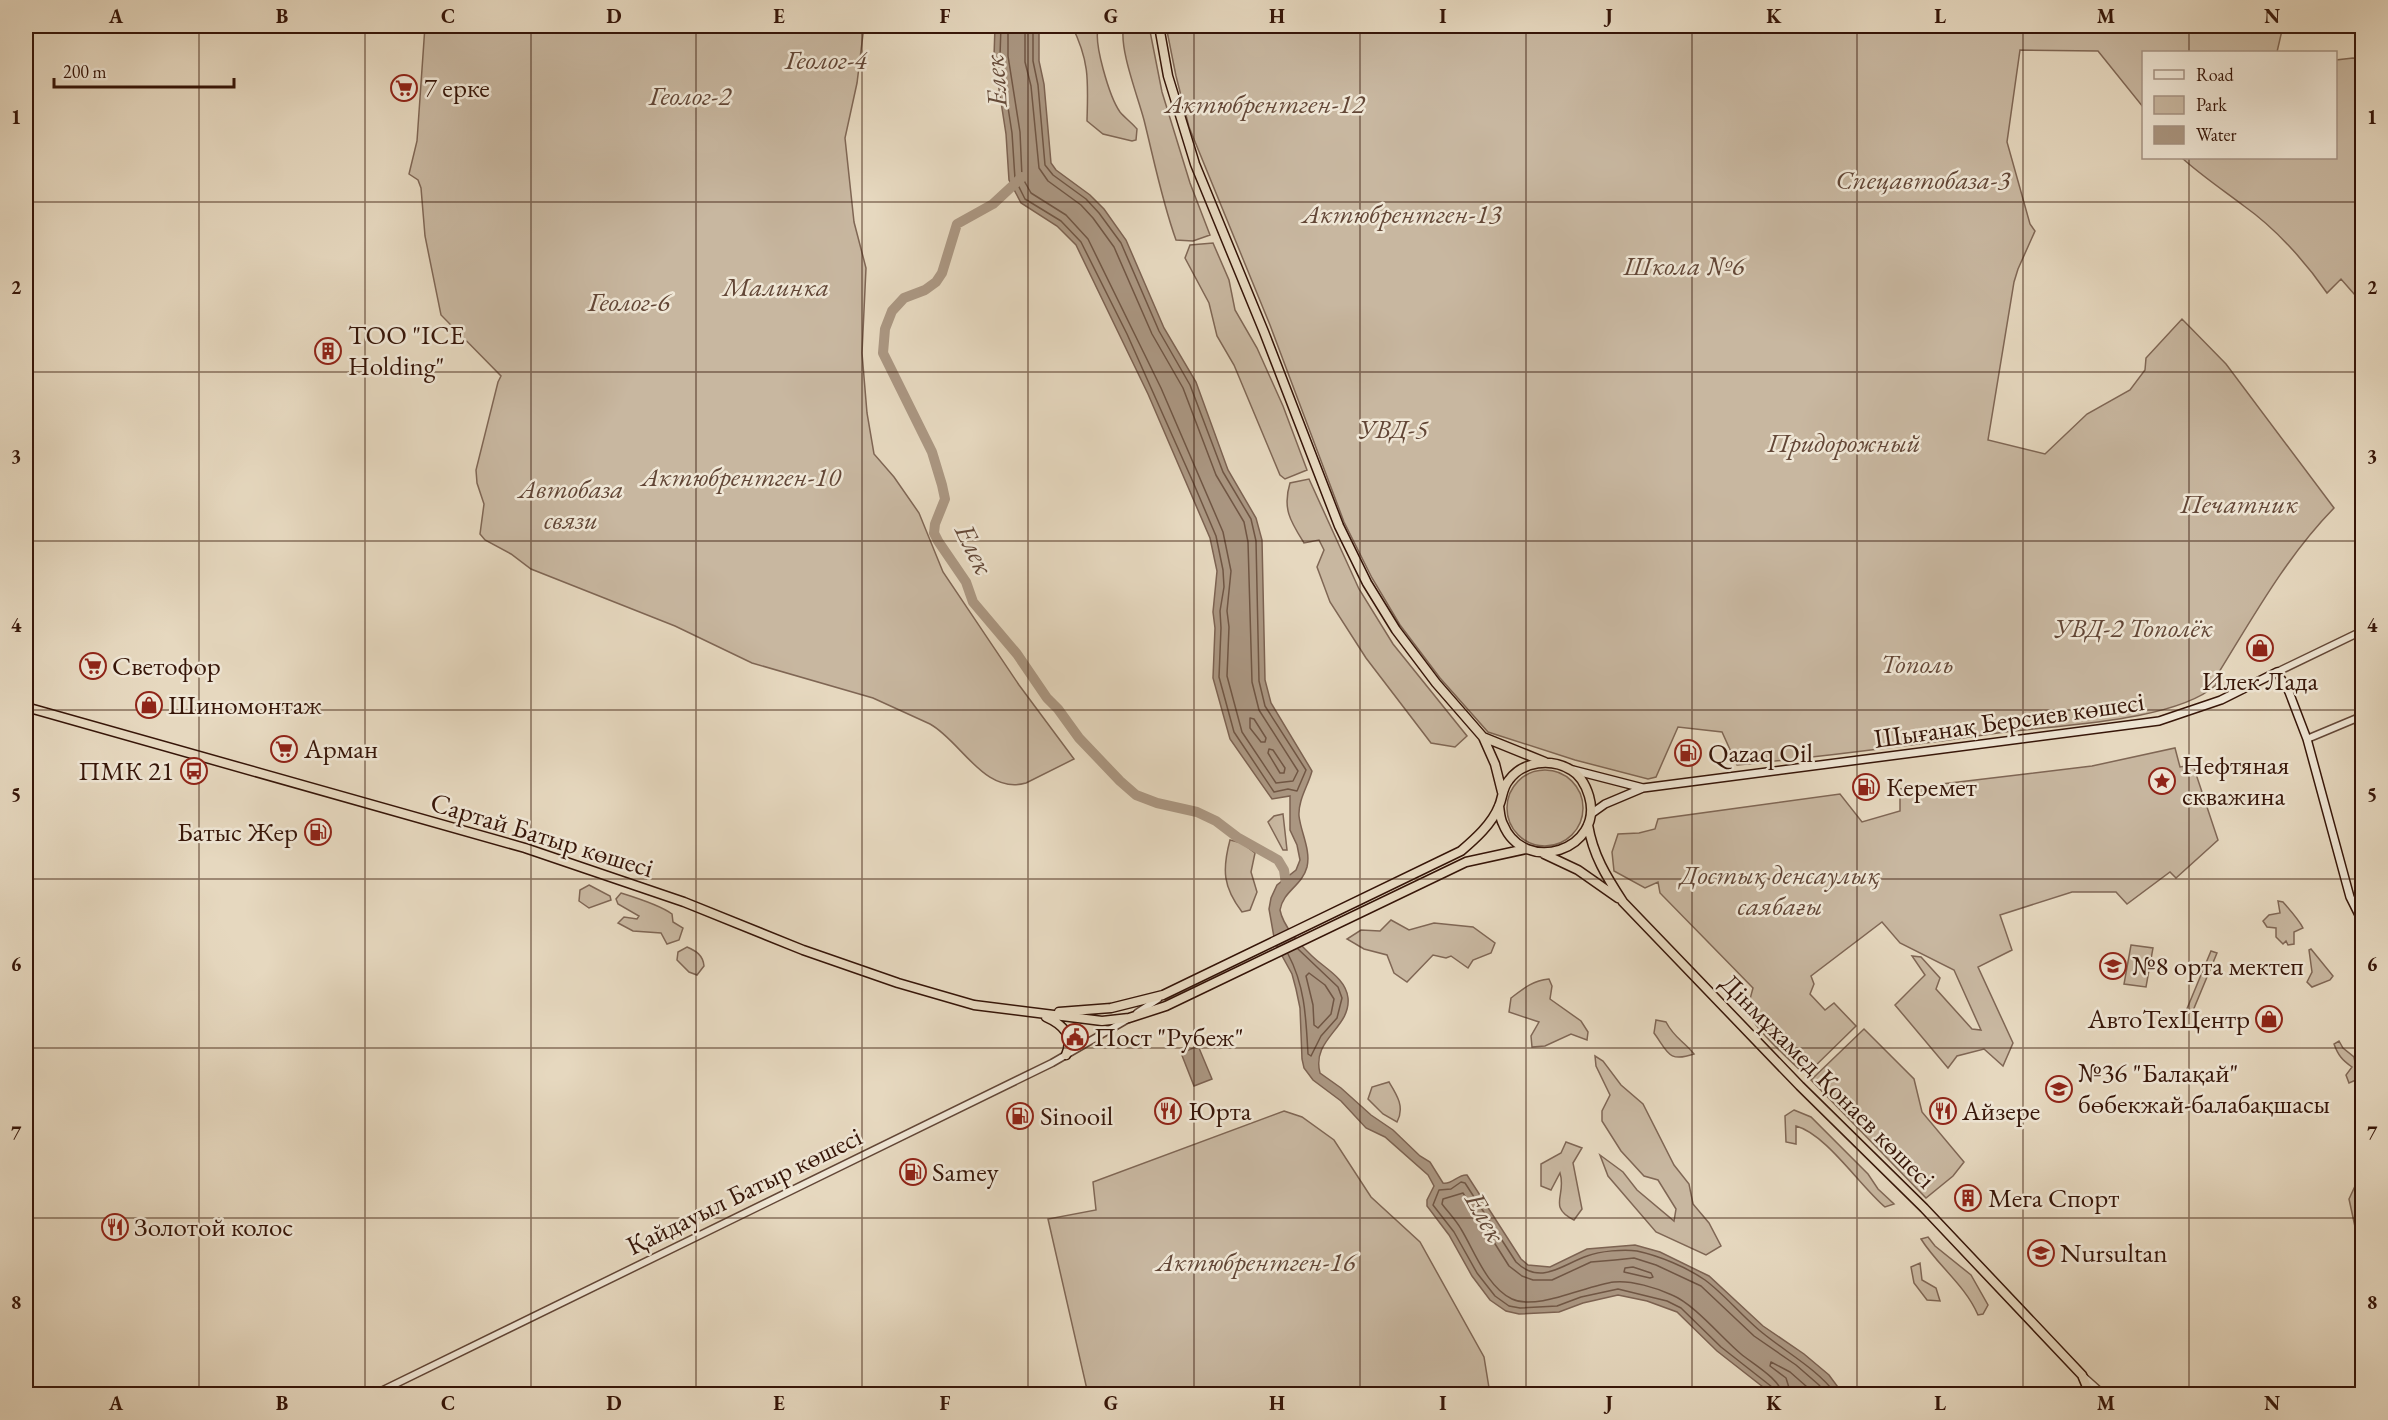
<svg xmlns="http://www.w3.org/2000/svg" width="2388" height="1420" font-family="'EB Garamond',serif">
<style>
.green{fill:#c8b7a0;stroke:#7f6654;stroke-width:1.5}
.water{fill:#aa9681;stroke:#7c6251;stroke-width:1.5}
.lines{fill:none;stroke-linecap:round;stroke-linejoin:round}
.shore{stroke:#705644;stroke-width:1.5}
.river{stroke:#aa9681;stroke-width:10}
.tertiary-casing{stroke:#624636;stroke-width:9}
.secondary-casing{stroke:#361508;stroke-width:10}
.trunk-casing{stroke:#361508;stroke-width:11}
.tertiary{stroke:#efe6d5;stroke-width:6}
.secondary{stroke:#efe6d5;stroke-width:7}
.trunk{stroke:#e6d8bf;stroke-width:8}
.grid{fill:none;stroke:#361508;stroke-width:1.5;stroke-opacity:0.55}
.labels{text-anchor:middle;stroke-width:5;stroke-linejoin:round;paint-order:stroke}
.park-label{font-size:27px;font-style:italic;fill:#624636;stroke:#efe6d5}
.poi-label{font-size:27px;fill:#361508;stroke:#efe6d5;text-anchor:start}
.street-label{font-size:27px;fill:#361508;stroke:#efe6d5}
.water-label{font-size:28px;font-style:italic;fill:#644938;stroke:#efe6d5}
.neatline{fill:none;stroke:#361508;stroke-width:2}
.grid-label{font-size:20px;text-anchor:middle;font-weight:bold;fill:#361508}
</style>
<rect width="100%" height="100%" fill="#e6d8bf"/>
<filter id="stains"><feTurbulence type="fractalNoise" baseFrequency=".00333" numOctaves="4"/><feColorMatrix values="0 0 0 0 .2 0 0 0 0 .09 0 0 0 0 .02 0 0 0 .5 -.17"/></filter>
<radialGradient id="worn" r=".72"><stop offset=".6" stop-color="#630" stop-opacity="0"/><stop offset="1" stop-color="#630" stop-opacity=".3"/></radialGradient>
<path class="green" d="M425 26H864L857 83 845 138 854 222 866 268 862 353 867 413 874 454 894 477 919 513 943 572 1019 685 1074 759 1026 783C984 795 961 741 930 724L873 698 752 663 675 626 531 569 511 554 485 540 480 534 484 504 477 483 476 470 498 382 501 376 441 315 425 236 421 188 418 180 409 174 417 141Z
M1072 26H1099C1092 40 1110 98 1120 112 1125 118 1132 123 1137 129L1136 140 1132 141 1103 134 1087 121C1088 82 1090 62 1072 26Z
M1124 26H1149L1162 92 1190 183 1210 235 1193 241 1176 240C1162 201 1154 160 1144 120 1138 97 1118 46 1124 26Z
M1166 26H2283L2277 52H2144L2143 107 2098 51 2020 50 2007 142 2030 224 2035 231 2018 269 2014 282 1988 440 2045 454 2087 414 2130 390 2145 370 2146 358 2182 319 2226 364 2334 508C2286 557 2252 619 2216 677V685C2176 721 2060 725 2005 732 1916 745 1827 756 1737 765L1722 732 1678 727 1656 777 1648 779 1575 760 1488 732 1440 678 1400 625 1372 578 1344 522 1270 325 1189 127 1176 76Z
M2353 58 2362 60V303L2341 279 2327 293C2305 261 2275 228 2244 206 2223 190 2202 176 2182 158H2336V60Z
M1213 243 1229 280 1235 310 1257 348 1283 406 1307 470 1285 479 1280 475 1234 365 1217 336 1209 303 1185 258 1190 245Z
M1309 479 1359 589 1393 644 1467 736 1455 747 1431 743 1366 658 1330 602 1317 567 1324 550 1319 540 1304 543C1291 522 1282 509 1290 483Z
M2175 748 2180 767 2193 765 2218 840 2176 878 2170 872 2127 904 2116 892H2072L2000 915 2012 950 1978 967 2013 1043 2003 1066 1984 1049 1957 1056 1948 1068 1895 1005 1925 975 1912 956 1921 957 1940 978 1936 989 1972 1029 1981 1030 1954 970 1900 943 1882 922 1811 976 1814 984 1810 994 1825 1010 1834 1003 1856 1026 1808 1073 1802 1072C1790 1060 1752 1027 1749 1012 1748 1003 1751 996 1753 988L1660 893 1658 882 1645 888 1614 871 1612 852 1618 834 1639 833 1655 829 1658 819 1840 794 1862 822 1900 811V789L2092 766Z
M1507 808a38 38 0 1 1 76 0a38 38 0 1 1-76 0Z
M1283 814 1287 850H1283L1268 822 1274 816Z
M1230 840 1242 843 1255 853 1251 872 1257 892 1250 910 1242 912C1223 887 1222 870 1230 840Z
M589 885 610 896 611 900 589 908 579 901 580 890Z
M621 893C637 898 660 905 672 914L673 922 683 928 679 940 667 944 661 933 633 931 618 923 624 917 637 919 639 916 618 904 616 899Z
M2278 901 2283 902C2289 909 2299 920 2303 928L2294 932V944L2288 945 2286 941 2283 944 2276 937V928L2267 927 2263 921 2269 915 2280 913Z
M1391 920 1409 930 1434 923 1473 927 1495 943 1491 953 1473 960 1468 968 1451 956 1446 958 1433 955 1407 982 1394 973 1387 955 1364 949 1347 939 1361 930 1380 931Z
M2131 945 2153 948 2146 987 2124 984Z
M687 947C696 951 703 955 704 966L697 975 689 972 677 960 678 952Z
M2311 949 2333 976 2330 980 2312 987 2307 982 2312 972 2309 950Z
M2211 951 2217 953 2192 1013 2186 1011Z
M1549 979 1552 986 1550 999 1581 1021 1588 1032 1587 1040 1571 1034 1545 1046 1532 1047 1531 1036 1539 1022 1509 1012 1511 998C1524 988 1532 981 1549 979Z
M1656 1020 1666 1022C1675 1039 1683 1040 1694 1054 1668 1063 1668 1052 1654 1033Z
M1864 1029 1914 1079 1922 1112 1964 1162 1953 1176 1926 1198 1811 1080Z
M2339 1041 2343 1048 2354 1057 2357 1072 2356 1080 2349 1083 2346 1075 2352 1067C2342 1060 2338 1055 2334 1044Z
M1595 1056 1603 1061 1621 1085 1643 1104 1674 1165 1689 1184 1693 1204 1709 1223 1721 1246 1706 1255 1656 1232 1608 1176 1600 1155 1623 1172 1637 1190 1674 1221 1676 1209 1658 1180 1644 1176 1621 1151 1602 1121V1111L1610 1095 1596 1066Z
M1389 1082C1397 1095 1405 1107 1397 1122L1383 1114 1368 1099 1372 1087Z
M1794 1110 1811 1117 1868 1174 1878 1189 1894 1204 1885 1207C1860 1186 1826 1134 1796 1126V1144L1786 1142 1785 1116Z
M1284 1111 1302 1117 1334 1140 1371 1197 1420 1242 1484 1357 1490 1394H1118L1117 1389 1088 1394 1048 1219 1096 1210 1093 1182Z
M1566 1142 1582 1148 1573 1163 1582 1209 1574 1220C1547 1207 1567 1195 1560 1173L1551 1190 1541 1186V1164L1561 1153Z
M2362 1171V1259L2349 1199Z
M1928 1237 1935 1246 1971 1275 1988 1305 1983 1314 1978 1315C1965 1285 1938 1266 1921 1239Z
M1920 1263 1922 1280 1936 1288 1940 1301 1927 1300 1914 1283 1911 1267Z"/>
<path class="water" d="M995 26H1039V61L1044 84 1051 163 1056 170 1090 195 1104 209 1126 240 1164 328 1196 382 1228 470 1256 518 1262 540 1265 680 1271 703 1312 771C1308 786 1298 800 1299 816 1301 833 1311 850 1307 867 1302 886 1283 891 1280 910 1283 926 1300 945 1312 956 1324 968 1346 978 1348 998 1351 1028 1311 1039 1320 1073L1341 1088 1371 1115 1393 1130 1420 1156 1430 1162 1443 1183C1452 1185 1458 1174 1467 1175L1521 1259 1528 1265 1550 1267 1587 1249 1635 1245 1660 1252 1709 1276 1763 1326 1804 1354 1829 1375 1843 1394H1772L1717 1351 1677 1312 1647 1301 1618 1295 1583 1303 1559 1312 1519 1314 1506 1311 1490 1300 1472 1276 1449 1235 1427 1206V1200L1434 1186 1428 1175 1385 1137 1366 1128 1341 1101 1313 1080 1304 1068 1302 1059 1300 1008 1296 989 1292 974 1275 943 1269 909 1271 898 1277 885 1296 870 1300 860 1297 845 1290 830V796L1272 799 1230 739 1213 678 1215 628 1213 612 1217 571 1210 538 1148 394 1076 245 1057 226 1021 203 1009 180 1006 134 994 57Z
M1196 1047 1199 1048 1212 1079 1194 1086 1181 1053Z"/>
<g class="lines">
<path class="shore" d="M1001 26 1000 56 1012 133 1015 179 1025 199 1061 221 1081 242 1127 334 1193 482 1216 536 1223 570 1224 587 1220 611 1221 628 1219 677 1234 732 1274 792 1288 789 1297 791 1306 770 1265 706 1259 681 1256 541 1251 519 1223 472 1190 385 1159 331 1121 243 1099 213 1086 199 1053 175 1045 165 1038 85 1033 61V26
M1008 26V56L1020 132 1022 177 1031 193 1066 215 1088 239 1161 388 1223 532 1231 571 1227 611 1229 627 1227 676 1242 732 1276 783 1293 781 1298 771 1259 710 1252 682 1248 542 1244 522 1216 475 1183 388 1152 334 1114 247 1093 218 1081 205 1048 181 1039 168 1031 86 1025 62V26
M1250 718 1254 719 1266 738 1265 742H1261L1250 728Z
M1269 749 1273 750 1285 768 1284 773H1280L1268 753Z
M1288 954C1305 986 1306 1018 1308 1054L1311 1056 1321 1036 1337 1018 1342 998 1338 987 1298 949
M1309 973 1325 985 1334 999 1331 1014 1318 1028 1314 1025 1313 1005 1306 976Z
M1633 1267 1651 1273 1653 1277 1650 1278 1624 1272 1625 1268Z
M1775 1394 1772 1387 1721 1347 1681 1308 1667 1301 1618 1289 1581 1297 1557 1306 1520 1308 1509 1306 1495 1296 1477 1273 1454 1232 1433 1205 1439 1190 1451 1189 1461 1182 1465 1183 1516 1262C1541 1286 1561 1265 1587 1256 1600 1251 1624 1249 1637 1251 1660 1256 1686 1267 1705 1280 1724 1294 1740 1314 1759 1330 1785 1352 1815 1367 1836 1394
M1782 1394C1781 1380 1753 1364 1741 1354 1721 1337 1694 1304 1672 1295 1657 1288 1631 1280 1614 1282 1587 1285 1537 1311 1512 1299 1487 1287 1475 1252 1461 1229 1456 1220 1448 1212 1442 1204L1443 1199 1463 1193 1509 1266 1522 1276 1533 1280H1552L1591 1262 1615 1260 1634 1258 1656 1265 1701 1286 1754 1336 1796 1365 1819 1385 1826 1394
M1791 1394 1786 1378 1770 1366 1771 1362 1790 1372 1815 1394"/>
<path class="river" d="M1022 177 993 204 957 224 942 273 936 282 925 290 904 298 892 311 885 329 883 353 932 452 942 485 945 499 935 524 934 533 938 541 966 582 973 602 1017 654 1047 698 1058 709 1079 738 1120 781 1136 795 1157 803 1197 812 1216 821 1237 837 1278 860 1284 870 1286 884"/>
<defs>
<path id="tertiary" d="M2277 672 2362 631
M2307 739 2362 716
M1137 1013 1158 999
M2084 1377 2103 1394
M375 1394 1052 1063 1128 1019"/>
<path id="secondary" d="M1573 770 1643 788
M1591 814 1605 804 1643 788 2159 721 2221 700 2277 672 2289 692 2307 739 2350 897 2362 921"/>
<path id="trunk" d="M1159 26 1168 76 1195 164 1264 332 1339 526 1367 583 1396 630 1436 683 1483 737 1495 764 1502 792
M26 707 525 848 684 902 803 950 898 983 974 1005 1102 1021 1129 1018 1166 1006 1466 862 1526 849
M1483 737 1545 762
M1588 825C1593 855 1606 876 1623 902L1800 1086 1924 1208 2082 1375 2090 1394
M1544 854 1578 870 1618 898
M1059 1012 1111 1008 1163 995 1461 851C1475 839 1492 824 1499 806 1503 797 1502 788 1509 780 1523 761 1551 758 1571 770 1580 775 1586 786 1589 796 1605 850 1524 876 1503 824 1500 819 1500 812 1499 806
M1046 1017C1064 1025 1074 1036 1066 1055"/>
</defs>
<use href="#tertiary" class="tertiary-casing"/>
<use href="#secondary" class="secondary-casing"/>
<use href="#trunk" class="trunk-casing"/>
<use href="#tertiary" class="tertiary"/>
<use href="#secondary" class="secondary"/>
<use href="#trunk" class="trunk"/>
</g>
<path class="grid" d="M199 26V1394M365 26V1394M531 26V1394M696 26V1394M862 26V1394M1028 26V1394M1194 26V1394M1360 26V1394M1526 26V1394M1692 26V1394M1857 26V1394M2023 26V1394M2189 26V52M2189 158V1394M26 202H2362M26 372H2362M26 541H2362M26 710H2362M26 879H2362M26 1048H2362M26 1218H2362"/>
<defs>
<symbol id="supermarket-ring" viewBox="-11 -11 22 22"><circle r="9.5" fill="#efe6d5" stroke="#8f2418" stroke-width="1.5"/><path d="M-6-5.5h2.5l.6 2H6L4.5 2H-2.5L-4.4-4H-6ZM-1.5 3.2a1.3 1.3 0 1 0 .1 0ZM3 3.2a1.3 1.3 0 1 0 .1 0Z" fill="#8f2418"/></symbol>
<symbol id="building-ring" viewBox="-11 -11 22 22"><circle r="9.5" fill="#efe6d5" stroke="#8f2418" stroke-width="1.5"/><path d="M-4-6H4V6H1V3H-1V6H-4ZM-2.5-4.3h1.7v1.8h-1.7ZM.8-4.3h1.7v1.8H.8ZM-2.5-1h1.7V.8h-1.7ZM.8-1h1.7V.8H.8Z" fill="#8f2418"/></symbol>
<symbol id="shop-ring" viewBox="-11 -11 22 22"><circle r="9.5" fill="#efe6d5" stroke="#8f2418" stroke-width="1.5"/><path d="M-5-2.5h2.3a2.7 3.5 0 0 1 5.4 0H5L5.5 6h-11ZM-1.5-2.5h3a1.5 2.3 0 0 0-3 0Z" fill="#8f2418"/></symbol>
<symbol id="fuel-ring" viewBox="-11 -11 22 22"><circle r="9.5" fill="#efe6d5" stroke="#8f2418" stroke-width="1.5"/><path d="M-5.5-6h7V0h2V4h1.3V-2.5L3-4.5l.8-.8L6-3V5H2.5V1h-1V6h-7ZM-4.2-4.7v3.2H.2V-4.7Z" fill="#8f2418"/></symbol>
<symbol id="bus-ring" viewBox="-11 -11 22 22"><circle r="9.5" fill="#efe6d5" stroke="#8f2418" stroke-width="1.5"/><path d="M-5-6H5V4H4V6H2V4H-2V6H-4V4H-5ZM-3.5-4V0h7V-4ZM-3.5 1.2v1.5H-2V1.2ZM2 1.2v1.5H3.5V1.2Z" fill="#8f2418"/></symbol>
<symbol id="sight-ring" viewBox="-11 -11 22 22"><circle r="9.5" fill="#efe6d5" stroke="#8f2418" stroke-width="1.5"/><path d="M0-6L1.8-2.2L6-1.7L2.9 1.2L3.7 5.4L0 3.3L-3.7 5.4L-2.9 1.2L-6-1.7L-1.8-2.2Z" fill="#8f2418"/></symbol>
<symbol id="school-ring" viewBox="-11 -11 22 22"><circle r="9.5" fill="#efe6d5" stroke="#8f2418" stroke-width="1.5"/><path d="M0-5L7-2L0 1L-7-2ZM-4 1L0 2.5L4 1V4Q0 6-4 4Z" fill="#8f2418"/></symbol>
<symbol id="civic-ring" viewBox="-11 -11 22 22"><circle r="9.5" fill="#efe6d5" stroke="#8f2418" stroke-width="1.5"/><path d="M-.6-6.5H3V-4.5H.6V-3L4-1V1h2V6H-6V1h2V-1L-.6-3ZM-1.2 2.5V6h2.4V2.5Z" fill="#8f2418"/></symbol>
<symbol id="restaurant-ring" viewBox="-11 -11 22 22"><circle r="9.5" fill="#efe6d5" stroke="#8f2418" stroke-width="1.5"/><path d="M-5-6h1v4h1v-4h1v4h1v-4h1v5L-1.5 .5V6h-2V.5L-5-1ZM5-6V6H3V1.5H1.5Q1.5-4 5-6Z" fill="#8f2418"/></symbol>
</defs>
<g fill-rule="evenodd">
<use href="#supermarket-ring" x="389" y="73" width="30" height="30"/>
<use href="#building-ring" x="313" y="336" width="30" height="30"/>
<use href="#shop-ring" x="2245" y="633" width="30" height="30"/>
<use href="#supermarket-ring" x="78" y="651" width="30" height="30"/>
<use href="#shop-ring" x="134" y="690" width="30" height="30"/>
<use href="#supermarket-ring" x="269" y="734" width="30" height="30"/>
<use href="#fuel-ring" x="1673" y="738" width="30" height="30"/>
<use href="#bus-ring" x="179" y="756" width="30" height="30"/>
<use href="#sight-ring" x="2147" y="766" width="30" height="30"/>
<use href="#fuel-ring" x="1851" y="772" width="30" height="30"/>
<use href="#fuel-ring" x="303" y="817" width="30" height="30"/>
<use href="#school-ring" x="2098" y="951" width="30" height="30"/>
<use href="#shop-ring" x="2254" y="1004" width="30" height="30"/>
<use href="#civic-ring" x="1060" y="1022" width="30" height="30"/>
<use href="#school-ring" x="2044" y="1074" width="30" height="30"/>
<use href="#restaurant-ring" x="1153" y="1096" width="30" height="30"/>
<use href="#restaurant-ring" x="1928" y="1096" width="30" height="30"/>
<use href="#fuel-ring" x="1005" y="1101" width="30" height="30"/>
<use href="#fuel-ring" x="898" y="1157" width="30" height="30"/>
<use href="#building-ring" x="1953" y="1183" width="30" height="30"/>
<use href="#restaurant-ring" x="100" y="1212" width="30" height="30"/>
<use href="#school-ring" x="2026" y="1238" width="30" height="30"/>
</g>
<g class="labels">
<g class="park-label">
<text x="826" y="69">Геолог-4</text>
<text x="690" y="105">Геолог-2</text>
<text x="1265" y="113">Актюбрентген-12</text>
<text x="1923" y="189">Спецавтобаза-3</text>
<text x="1402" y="223">Актюбрентген-13</text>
<text x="1684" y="275">Школа №6</text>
<text x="776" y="296">Малинка</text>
<text x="629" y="311">Геолог-6</text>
<text x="1393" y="438">УВД-5</text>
<text x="1844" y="452">Придорожный</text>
<text x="741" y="486">Актюбрентген-10</text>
<text x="571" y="498">Автобаза<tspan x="571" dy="31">связи</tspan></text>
<text x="2239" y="513">Печатник</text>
<text x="2133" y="637">УВД-2 Тополёк</text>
<text x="1917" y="673">Тополь</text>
<text x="1780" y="884">Достық денсаулық<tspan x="1780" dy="31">саябағы</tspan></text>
<text x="1256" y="1271">Актюбрентген-16</text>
</g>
<g class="poi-label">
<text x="424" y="97">7 ерке</text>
<text x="348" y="344">ТОО "ICE<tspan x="348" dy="31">Holding"</tspan></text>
<text x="112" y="675">Светофор</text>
<text x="2260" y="690" text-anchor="middle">Илек Лада</text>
<text x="168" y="714">Шиномонтаж</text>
<text x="304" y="758">Арман</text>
<text x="1708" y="762">Qazaq Oil</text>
<text x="2182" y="774">Нефтяная<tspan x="2182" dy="31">скважина</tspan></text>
<text x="174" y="780" text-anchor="end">ПМК 21</text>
<text x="1886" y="796">Керемет</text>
<text x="298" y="841" text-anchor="end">Батыс Жер</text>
<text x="2132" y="975">№8 орта мектеп</text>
<text x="2250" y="1028" text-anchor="end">АвтоТехЦентр</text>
<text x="1094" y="1046">Пост "Рубеж"</text>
<text x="2078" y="1082">№36 "Балақай"<tspan x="2078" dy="31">бөбекжай-балабақшасы</tspan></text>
<text x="1188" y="1120">Юрта</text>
<text x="1962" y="1120">Айзере</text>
<text x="1040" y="1125">Sinooil</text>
<text x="932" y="1181">Samey</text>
<text x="1988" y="1207">Мега Спорт</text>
<text x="134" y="1236">Золотой колос</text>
<text x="2060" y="1262">Nursultan</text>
</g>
<g class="street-label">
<text transform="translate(2009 720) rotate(-8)" y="9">Шығанақ Берсиев көшесі</text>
<text transform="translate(542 835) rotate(17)" y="9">Сартай Батыр көшесі</text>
<text transform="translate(1828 1081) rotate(45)" y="9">Дінмұхамед Қонаев көшесі</text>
<text transform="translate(744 1191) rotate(-26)" y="9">Қайдауыл Батыр көшесі</text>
</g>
<g class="water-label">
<text transform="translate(995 81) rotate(-94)" y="10">Елек</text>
<text transform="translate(975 549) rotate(64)" y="10">Елек</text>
<text transform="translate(1486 1217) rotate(61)" y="10">Елек</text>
</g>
</g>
<rect width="2388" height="1420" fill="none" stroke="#e6d8bf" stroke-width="66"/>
<rect x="2142" y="51" width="195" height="108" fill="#efe6d5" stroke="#a59283" stroke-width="1.5"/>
<rect x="2154" y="70" width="30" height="9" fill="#efe6d5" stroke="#a59283" stroke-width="1.5"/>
<text x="2196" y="81" font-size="18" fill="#361508">Road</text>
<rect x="2154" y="96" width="30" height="18" fill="#c8b7a0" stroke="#a59283" stroke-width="1.5"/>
<text x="2196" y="111" font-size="18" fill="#361508">Park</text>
<rect x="2154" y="126" width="30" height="18" fill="#aa9681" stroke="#a59283" stroke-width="1.5"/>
<text x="2196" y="141" font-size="18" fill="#361508">Water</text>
<path d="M54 78v9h180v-9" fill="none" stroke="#361508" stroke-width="3"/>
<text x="63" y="78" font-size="18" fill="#361508" stroke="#efe6d5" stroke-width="4.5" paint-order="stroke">200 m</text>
<rect x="33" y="33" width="2322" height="1354" class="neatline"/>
<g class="grid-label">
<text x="116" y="23">A</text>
<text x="282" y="23">B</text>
<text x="448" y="23">C</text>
<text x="614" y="23">D</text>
<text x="779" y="23">E</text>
<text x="945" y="23">F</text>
<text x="1111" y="23">G</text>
<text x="1277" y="23">H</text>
<text x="1443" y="23">I</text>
<text x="1609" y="23">J</text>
<text x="1774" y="23">K</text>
<text x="1940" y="23">L</text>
<text x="2106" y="23">M</text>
<text x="2272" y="23">N</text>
<text x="16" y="124">1</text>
<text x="2372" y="124">1</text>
<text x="16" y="294">2</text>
<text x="2372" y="294">2</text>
<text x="16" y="463">3</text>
<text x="2372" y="463">3</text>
<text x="16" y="632">4</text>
<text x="2372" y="632">4</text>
<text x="16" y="801">5</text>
<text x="2372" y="801">5</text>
<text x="16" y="971">6</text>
<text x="2372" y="971">6</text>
<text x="16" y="1140">7</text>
<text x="2372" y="1140">7</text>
<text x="16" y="1309">8</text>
<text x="2372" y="1309">8</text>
<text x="116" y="1410">A</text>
<text x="282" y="1410">B</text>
<text x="448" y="1410">C</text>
<text x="614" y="1410">D</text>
<text x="779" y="1410">E</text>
<text x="945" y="1410">F</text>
<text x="1111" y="1410">G</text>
<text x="1277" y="1410">H</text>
<text x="1443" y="1410">I</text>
<text x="1609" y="1410">J</text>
<text x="1774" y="1410">K</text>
<text x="1940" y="1410">L</text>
<text x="2106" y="1410">M</text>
<text x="2272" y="1410">N</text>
</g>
<rect width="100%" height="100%" filter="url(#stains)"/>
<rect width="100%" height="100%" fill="url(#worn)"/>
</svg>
